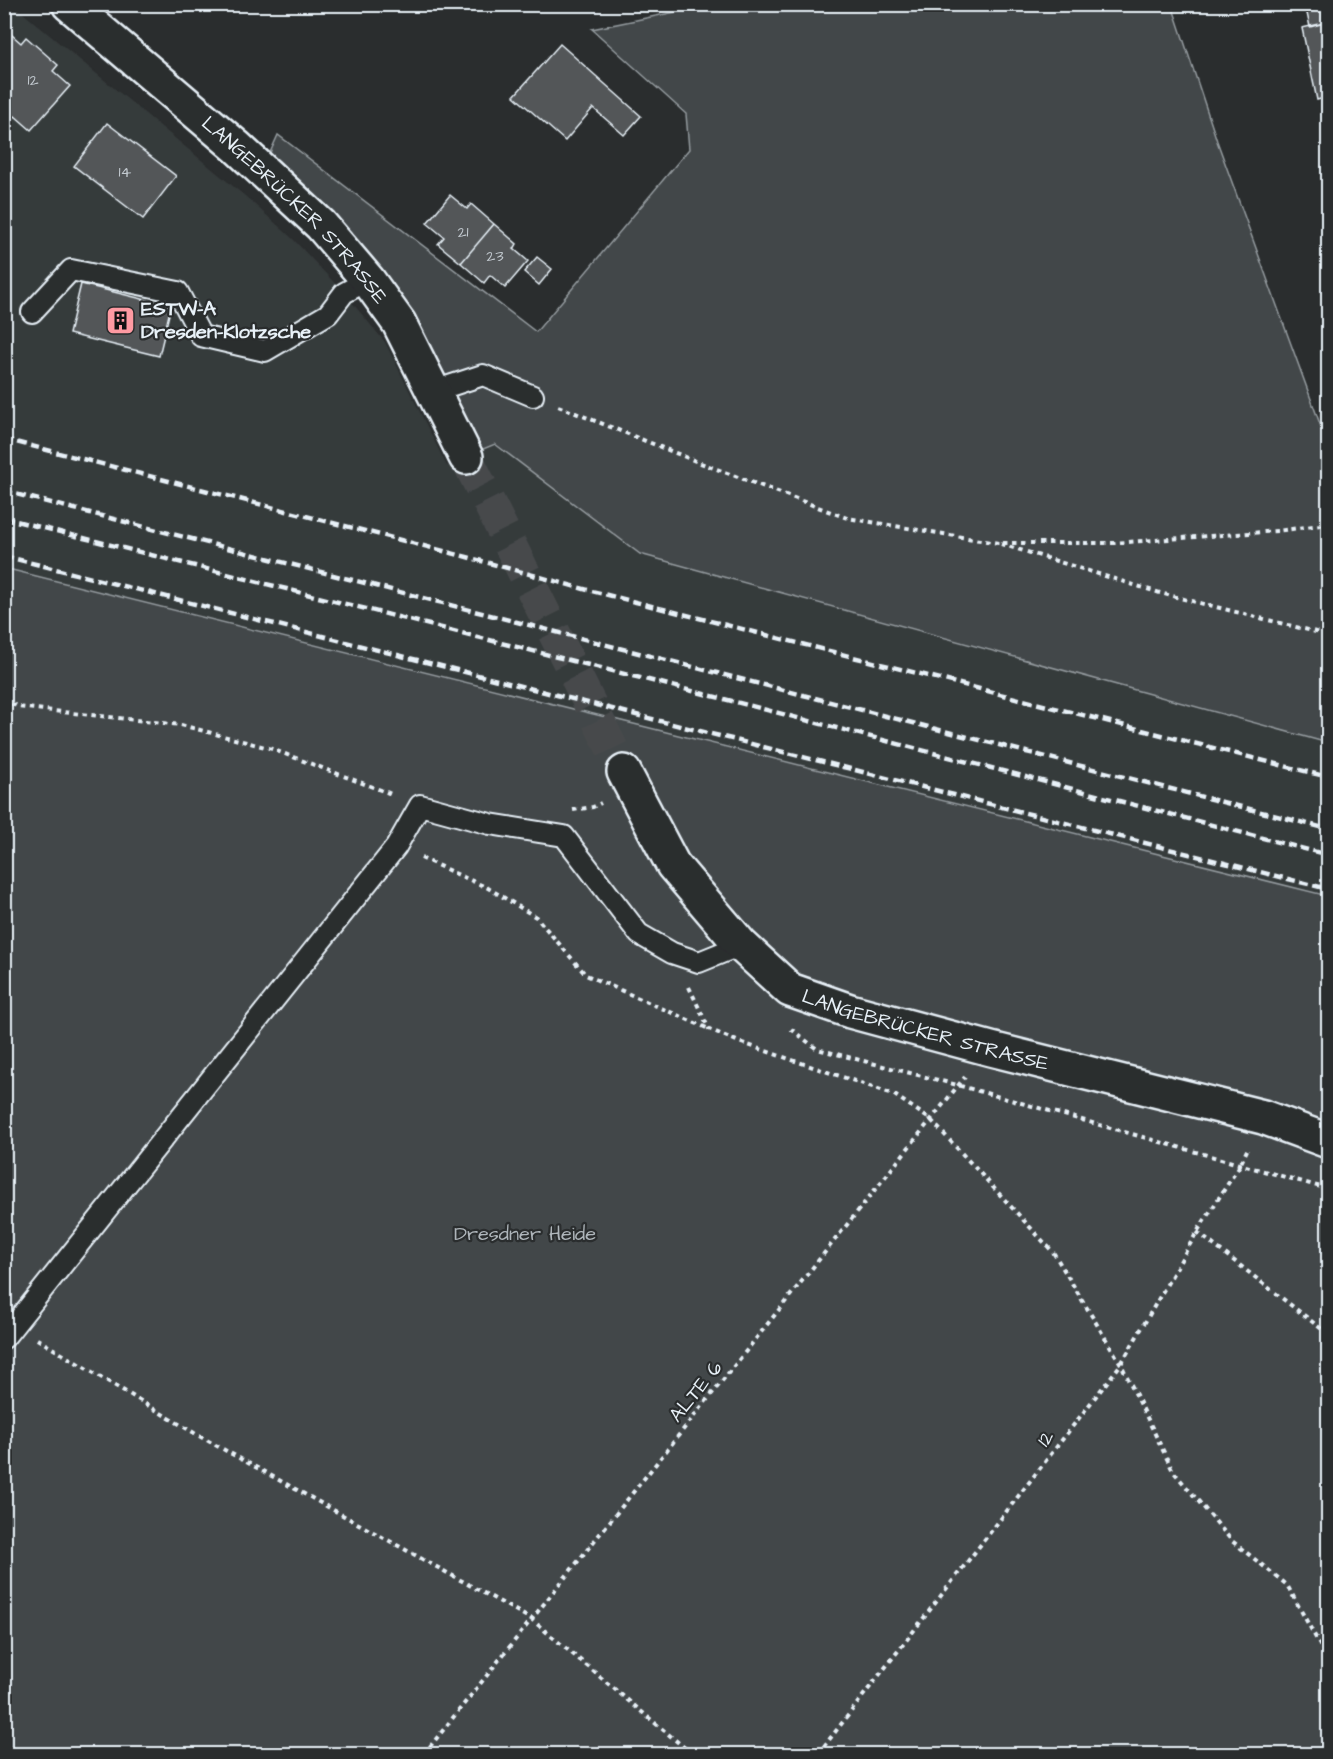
<svg xmlns="http://www.w3.org/2000/svg" width="1333" height="1759" font-family="'Architects Daughter',sans-serif">
<style>
.built{fill:#363a3b}
.green{fill:#424648;stroke:#959ca0;stroke-width:1.5}
.building{fill:#535759;stroke:#e8f1f8;stroke-width:1.5}
.lines{fill:none;stroke-linecap:round;stroke-linejoin:round}
.secondary-tunnel{stroke:#464a4c;stroke-width:33;stroke-dasharray:33 16;stroke-linecap:butt}
.lane-casing{stroke:#e8f1f8;stroke-width:24}
.secondary-casing{stroke:#e8f1f8;stroke-width:38}
.path{stroke:#e8f1f8;stroke-width:4;stroke-dasharray:4.5 4.5;stroke-linecap:butt}
.lane{stroke:#2a2d2e;stroke-width:20}
.secondary{stroke:#2a2d2e;stroke-width:33}
.rail{stroke:#e8f1f8;stroke-width:4.5;stroke-dasharray:9 4.5;stroke-linecap:butt}
.labels{text-anchor:middle;stroke-width:4.5;stroke-linejoin:round;paint-order:stroke}
.number-label{font-size:16px;fill:#c3cad0}
.street-label{font-size:20px;fill:#e8f1f8;stroke:#2a2d2e}
.poi-label{font-size:20px;font-weight:bold;fill:#e8f1f8;stroke:#2a2d2e;text-anchor:start}
.park-label{font-size:20px;fill:#aeb5ba;stroke:#2a2d2e}
</style>
<rect width="100%" height="100%" fill="#2a2d2e"/>
<filter id="ink" filterUnits="userSpaceOnUse"><feTurbulence type="fractalNoise" baseFrequency=".0167" numOctaves="2"/><feDisplacementMap in="SourceGraphic" scale="12" xChannelSelector="R" yChannelSelector="G"/><feConvolveMatrix kernelMatrix="1 2 1 2 8 2 1 2 1" color-interpolation-filters="sRGB"/></filter>
<g filter="url(#ink)">
<path class="built" d="M12 4 245 196 293 239 344 293 385 342 447 466 495 443 640 554 1328 743V896L5 568 4 5Z"/>
<path class="green" d="M715 4 1172 5 1217 141 1328 446V743L640 554 495 444 471 454 405 318 264 166 278 135 536 332 689 149 686 114 592 29Z
M4 568 1328 896V1754H5Z"/>
<path class="building" d="M1305 4H1328V22L1310 27Z
M1328 22V97L1317 100 1302 28Z
M4 28 21 43 26 37 58 65 53 71 70 86 31 130 15 116 9 122 4 118Z
M560 44 641 116 624 135 593 108 565 141 514 96Z
M107 123 176 176 143 219 74 166Z
M450 195 467 209 471 204 494 224 461 263 438 244 444 237 427 223Z
M494 224 517 244 514 249 528 261 505 288 490 275 484 283 461 263Z
M537 257 552 269 539 285 524 272Z
M81 284 171 306 159 356 69 334Z"/>
<g class="lines">
<path class="secondary-tunnel" d="M466 457 624 772"/>
<defs>
<path id="lane" d="M32 312 71 270 178 292 201 336 265 351 328 314 344 293 368 280
M434 391 483 375 533 396
M4 1338 396 847 420 805 490 824 564 836 639 934 672 953 699 962 741 945"/>
<g id="secondary">
<path id="s1" d="M69 4 237 147 321 225 368 280 399 323 466 457"/>
<path id="s2" d="M624 772 673 865 741 945 790 990 850 1011 991 1049 1263 1117 1328 1141"/>
</g>
</defs>
<use href="#lane" class="lane-casing"/>
<use href="#secondary" class="secondary-casing"/>
<path class="path" d="M558 406 698 462 847 518 998 543H1114L1277 531 1328 524
M1001 544 1160 593 1328 635
M4 699 18 707 181 725 269 748 394 795
M573 810 593 807 601 803
M421 858 488 888 536 917 586 975 709 1029
M689 987 709 1029 739 1042 893 1094 931 1120 1053 1252 1121 1364 1173 1471 1232 1541 1287 1585 1328 1660
M791 1029 817 1049 957 1085 1328 1189
M1197 1232 1328 1334
M37 1339 201 1437 531 1619 692 1754
M424 1754 965 1077
M818 1754 1121 1364 1197 1232 1240 1165 1248 1148"/>
<use href="#lane" class="lane"/>
<use href="#secondary" class="secondary"/>
<path class="rail" d="M4 439 467 557 584 589 1328 777
M4 491 1328 829
M4 518 736 702 1328 855
M4 556 1328 889"/>
</g>
</g>
<defs>
<symbol id="building-square" viewBox="-11 -11 22 22"><rect x="-9" y="-9" width="18" height="18" rx="4" fill="#ff9aa2" stroke="#2a2d2e"/><path d="M-4-6H4V6H1V3H-1V6H-4ZM-2.5-4.3h1.7v1.8h-1.7ZM.8-4.3h1.7v1.8H.8ZM-2.5-1h1.7V.8h-1.7ZM.8-1h1.7V.8H.8Z" fill="#111"/></symbol>
</defs>
<g fill-rule="evenodd">
<use href="#building-square" x="104" y="304" width="33" height="33"/>
</g>
<g class="labels">
<g class="number-label">
<text x="33" y="85">12</text>
<text x="125" y="177">14</text>
<text x="463" y="237">21</text>
<text x="495" y="261">23</text>
</g>
<g class="street-label">
<text dy="7" stroke="none"><textPath href="#s1" startOffset="306">LANGEBRÜCKER STRASSE</textPath></text>
<text dy="7" stroke="none"><textPath href="#s2" startOffset="418">LANGEBRÜCKER STRASSE</textPath></text>
<text transform="translate(695 1391) rotate(-51)" y="7">ALTE 6</text>
<text transform="translate(1045 1438) rotate(-52)" y="7">12</text>
</g>
<g class="poi-label">
<text x="141" y="315">ESTW-A<tspan x="141" dy="23">Dresden-Klotzsche</tspan></text>
</g>
<g class="park-label">
<text x="525" y="1240">Dresdner Heide</text>
</g>
</g>
<rect width="1333" height="1759" fill="none" stroke="#2a2d2e" stroke-width="24"/>
<rect x="12" y="12" width="1309" height="1735" fill="none" stroke="#e8f1f8" stroke-width="2" filter="url(#ink)"/>
</svg>
